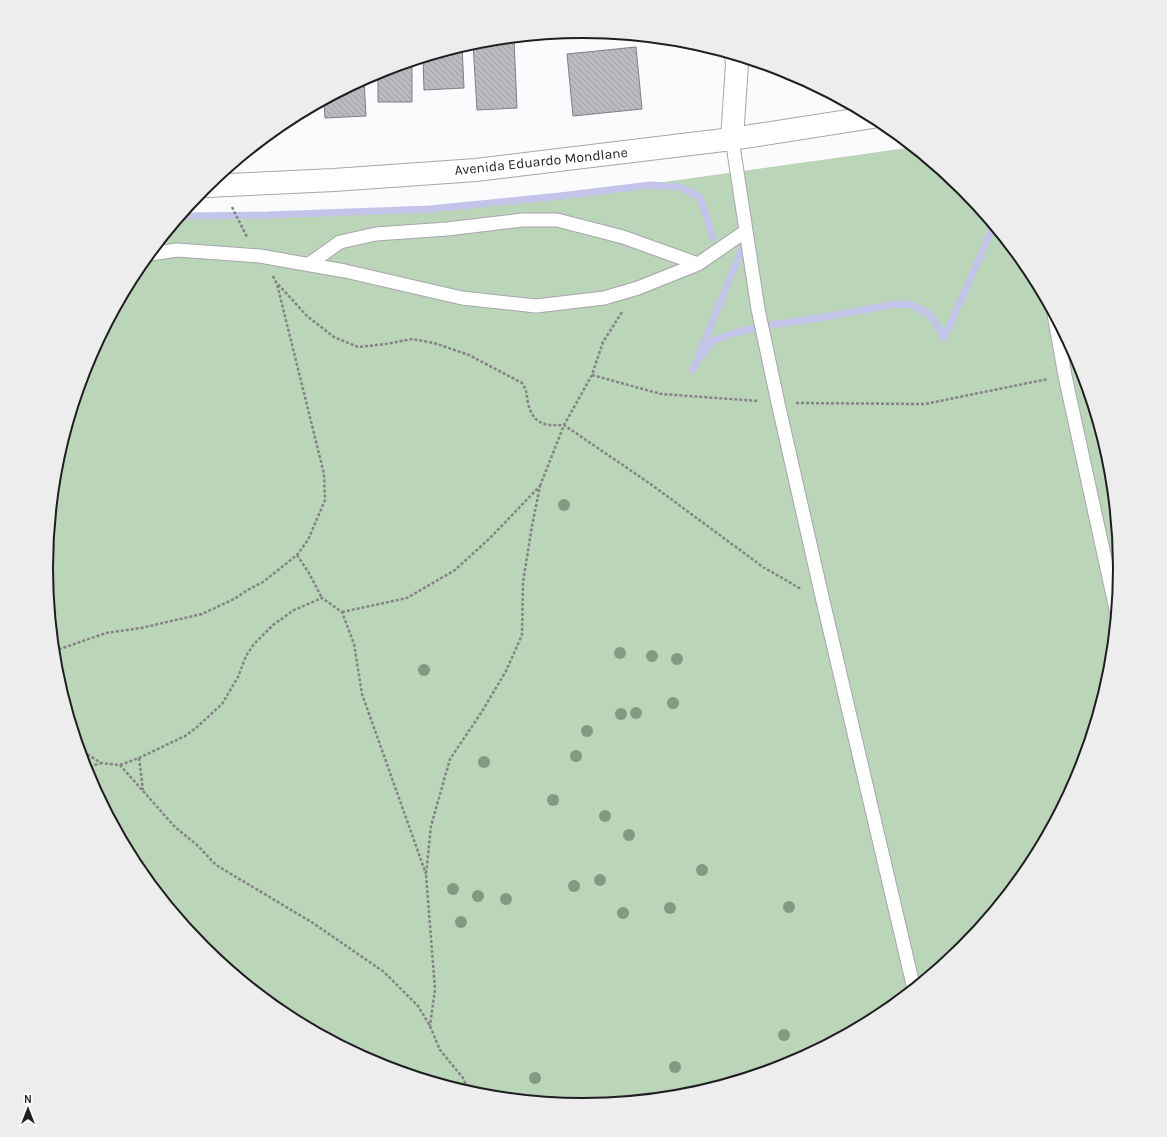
<svg xmlns="http://www.w3.org/2000/svg" width="1167" height="1137" font-family="Karla,sans-serif">
<style>
.park{fill:#bbd5b8}
.lines{fill:none;stroke-linecap:round;stroke-linejoin:round}
.stream{stroke:#c4c3ea;stroke-width:7}
.building{fill:url(#building-back-hatch);stroke:#7e7e84}
.lane-casing{stroke:#a6a6ac;stroke-width:15}
.street-casing{stroke:#a6a6ac;stroke-width:24}
.primary-casing{stroke:#a6a6ac;stroke-width:24}
.path{stroke:#848486;stroke-width:2.5;stroke-dasharray:3 2;stroke-linecap:butt}
.lane{stroke:#fff;stroke-width:13}
.street{stroke:#fff;stroke-width:22}
.primary{stroke:#fff;stroke-width:22}
.tree{fill:#829982}
.labels{text-anchor:middle;stroke-width:3;stroke-linejoin:round;paint-order:stroke}
.street-label{font-size:14px;fill:#1f1f21;stroke:#fff}
.rim{fill:none;stroke:#1f1f21;stroke-width:2}
</style>
<defs>
<pattern id="building-back-hatch" width="6" height="6" patternUnits="userSpaceOnUse"><rect width="6" height="6" fill="#babac0"/><path d="M-1 5l2 2M0 0l6 6M5-1l2 2" fill="none" stroke="#9f9fa5"/></pattern>
</defs>
<rect width="100%" height="100%" fill="#fbfbfe"/>
<path class="park" d="M914 147 964 189 1031 270 1080 363 1111 464 1121 569 1111 674 1080 774 1030 867 963 949 882 1016 789 1065 688 1096 583 1106 478 1096 378 1065 285 1015 203 948 136 867 87 774 56 673 46 568 56 463 87 363 137 270 181 216 426 209 614 189Z"/>
<g class="lines">
<path class="stream" d="M181 216 268 215 430 209 560 196 650 185 680 187 700 197 713 238
M944 338 994 225
M699 355 746 239
M692 370 701 356 714 340 734 333 763 326 819 318 890 305 909 304 929 314 936 323 944 338"/>
</g>
<path class="building" d="M514 40 517 108 477 110 473 43 480 41Z
M462 46 464 88 424 90 423 58Z
M636 47 642 109 573 116 567 54Z
M412 62V102H378V72Z
M364 79 366 116 325 118 324 101Z"/>
<g class="lines">
<defs>
<path id="lane" d="M732 139 758 309 778 403 823 601 914 989
M150 254 177 250 260 256 345 271 462 298 536 306 604 298 638 288 698 264 746 231
M309 264 340 242 376 234 447 229 522 220H557L623 237 698 264
M1054 314 1065 376 1117 614"/>
<path id="street" d="M732 139 737 64 736 56"/>
<path id="primary" d="M207 186 334 180 476 170 732 139 873 117"/>
</defs>
<use href="#lane" class="lane-casing"/>
<use href="#street" class="street-casing"/>
<use href="#primary" class="primary-casing"/>
<path class="path" d="M232 207 247 237
M273 276 276 282 307 316 334 337 358 347 386 344 412 339 434 343 469 355 522 383C528 392 526 394 528 403 533 424 544 426 564 425L652 485 763 567 801 589
M592 375 661 394 759 401
M796 403 925 404 1048 379
M540 486 564 425 592 375 603 342 622 312
M297 555 309 573 322 598
M342 612 407 598 455 570 489 539 540 486 532 526 523 582 522 635 506 671 481 713 450 759 431 826 426 875 435 989 430 1026
M54 651 106 633 141 628 202 614 234 599 251 588 263 582 297 555 308 540 325 500 324 474 277 284
M79 749 101 763 120 765 175 827 197 845 216 865 313 923 384 972 418 1006 430 1026 440 1050 463 1078 470 1093
M139 758 143 790
M120 765 139 758 185 736 196 728 222 704 238 677 246 656 254 644 273 625 294 610 322 598 342 612 354 644 362 694 426 874
M85 768 101 763"/>
<use href="#lane" class="lane"/>
<use href="#street" class="street"/>
<use href="#primary" class="primary"/>
</g>
<g class="tree">
<circle cx="564" cy="505" r="6"/>
<circle cx="620" cy="653" r="6"/>
<circle cx="652" cy="656" r="6"/>
<circle cx="677" cy="659" r="6"/>
<circle cx="424" cy="670" r="6"/>
<circle cx="673" cy="703" r="6"/>
<circle cx="636" cy="713" r="6"/>
<circle cx="621" cy="714" r="6"/>
<circle cx="587" cy="731" r="6"/>
<circle cx="576" cy="756" r="6"/>
<circle cx="484" cy="762" r="6"/>
<circle cx="553" cy="800" r="6"/>
<circle cx="605" cy="816" r="6"/>
<circle cx="629" cy="835" r="6"/>
<circle cx="702" cy="870" r="6"/>
<circle cx="600" cy="880" r="6"/>
<circle cx="574" cy="886" r="6"/>
<circle cx="453" cy="889" r="6"/>
<circle cx="478" cy="896" r="6"/>
<circle cx="506" cy="899" r="6"/>
<circle cx="789" cy="907" r="6"/>
<circle cx="670" cy="908" r="6"/>
<circle cx="623" cy="913" r="6"/>
<circle cx="461" cy="922" r="6"/>
<circle cx="784" cy="1035" r="6"/>
<circle cx="675" cy="1067" r="6"/>
<circle cx="535" cy="1078" r="6"/>
</g>
<g class="labels">
<g class="street-label">
<text transform="translate(541 161) rotate(-6)" y="5">Avenida Eduardo Mondlane</text>
</g>
</g>
<path d="M0 0H1167V1137H0ZM53 568a530 530 0 1 1 1060 0a530 530 0 1 1-1060 0Z" fill="#ededed" fill-rule="evenodd"/>
<path class="rim" d="M53 568a530 530 0 1 1 1060 0a530 530 0 1 1-1060 0Z"/>
<g transform="translate(28 1109)" stroke="#ffffff" stroke-width="3" paint-order="stroke">
<path d="M0-3L7 15L0 10L-7 15Z" fill="#1f1f21"/>
<text y="-6" font-size="11" font-weight="bold" text-anchor="middle" fill="#1f1f21">N</text>
</g>
</svg>
